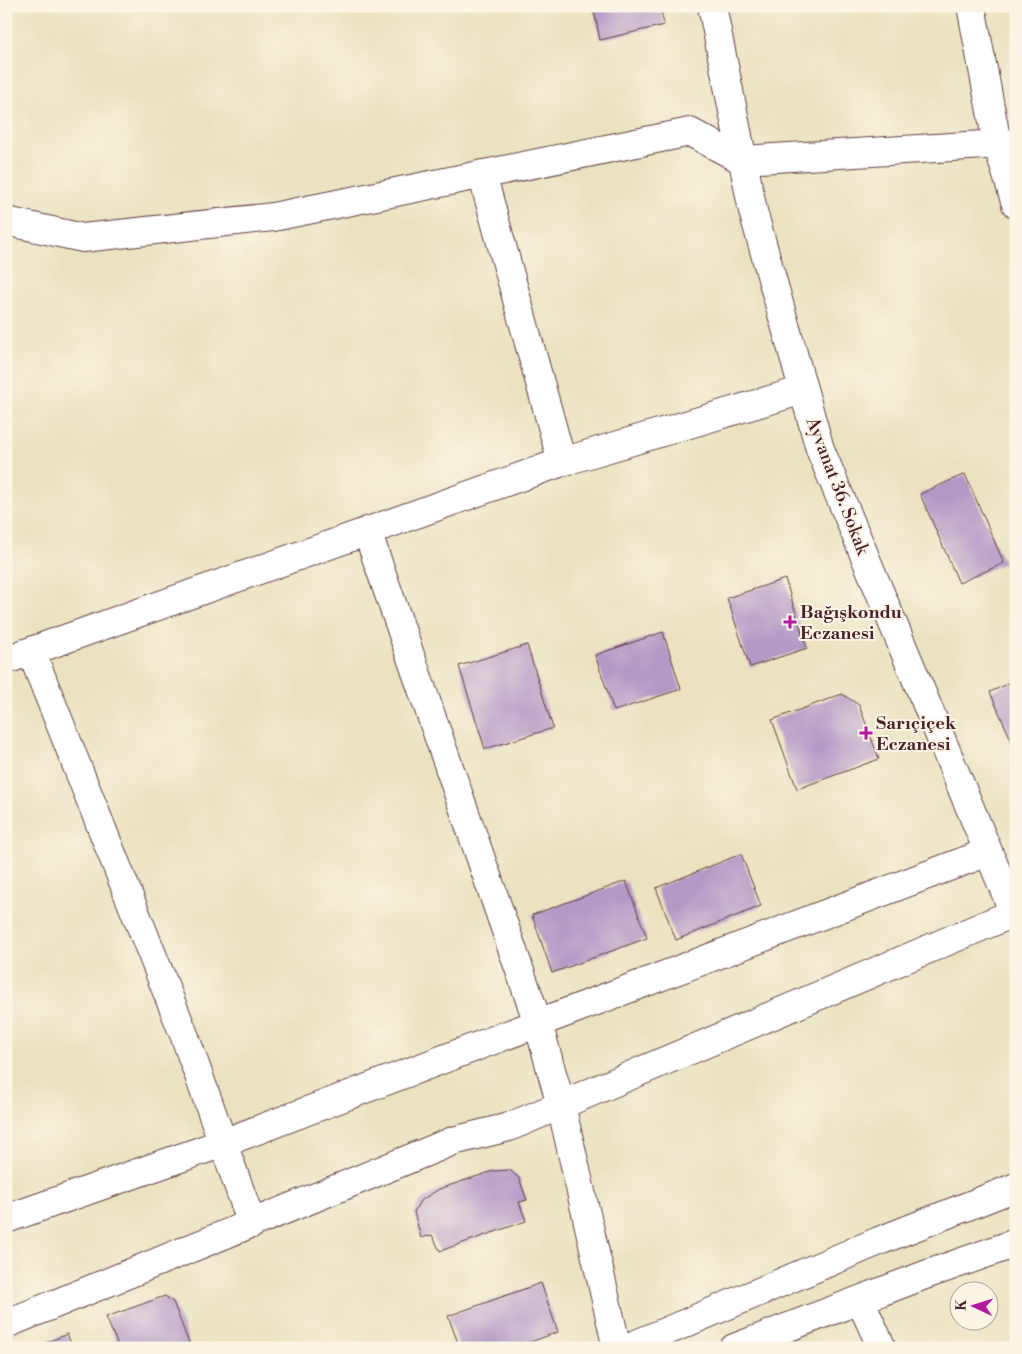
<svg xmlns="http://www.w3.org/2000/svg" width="1022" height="1354" font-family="'Libre Bodoni',serif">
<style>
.building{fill:#b39ac6}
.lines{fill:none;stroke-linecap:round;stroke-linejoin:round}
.minor-casing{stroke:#623c41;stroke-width:30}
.minor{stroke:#fff;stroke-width:28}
.poi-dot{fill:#b5179e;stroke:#fcf5e5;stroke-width:2}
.labels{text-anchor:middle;stroke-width:4;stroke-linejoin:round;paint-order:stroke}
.street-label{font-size:18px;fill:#4a1f2b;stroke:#fcf5e5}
.poi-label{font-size:18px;font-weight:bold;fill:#4a1f2b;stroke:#fcf5e5;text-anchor:start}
</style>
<rect width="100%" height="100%" fill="#fcf5e5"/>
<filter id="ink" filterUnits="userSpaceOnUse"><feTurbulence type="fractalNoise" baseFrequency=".02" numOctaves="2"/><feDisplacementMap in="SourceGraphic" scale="10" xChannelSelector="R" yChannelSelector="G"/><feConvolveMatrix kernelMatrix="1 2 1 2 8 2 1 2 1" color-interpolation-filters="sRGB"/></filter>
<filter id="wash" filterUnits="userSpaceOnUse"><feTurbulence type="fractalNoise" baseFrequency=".0096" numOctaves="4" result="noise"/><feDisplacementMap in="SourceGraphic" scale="20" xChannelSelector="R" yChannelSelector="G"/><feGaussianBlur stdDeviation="1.12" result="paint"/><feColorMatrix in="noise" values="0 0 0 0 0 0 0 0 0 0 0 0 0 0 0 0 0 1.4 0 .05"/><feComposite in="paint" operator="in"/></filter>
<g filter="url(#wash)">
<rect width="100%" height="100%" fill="#eae2c0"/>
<g id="blocks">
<path class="building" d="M593 6H660L664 25 600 40Z
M965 474 1004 563 959 583 920 494Z
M785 579 807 648 750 667 727 598Z
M663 632 681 689 614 711 595 655Z
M527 645 553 728 485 749 459 666Z
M1016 680V751L990 692Z
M842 694 859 705 879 759 797 789 772 720Z
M741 854 761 906 676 940 656 888Z
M626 881 647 938 552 973 532 915Z
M510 1170 519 1178 527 1200 519 1202 526 1221 440 1251 432 1235 421 1238 414 1212 420 1201 439 1189 493 1171Z
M541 1283 558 1332 514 1348H460L448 1316Z
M165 1296 173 1302 191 1348H119L106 1317Z
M67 1334 73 1348H33Z"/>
</g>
</g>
<g filter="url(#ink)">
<use href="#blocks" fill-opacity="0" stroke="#623c41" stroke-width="1"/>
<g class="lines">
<defs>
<path id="minor" d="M712 6 753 211 820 449 1016 918
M971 6 997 143 1016 204
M482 174 562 462
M6 221 83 238 273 217 690 132 742 160 1016 143
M367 531 538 1023 561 1105 617 1348
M31 651 185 1037 252 1224
M6 660 562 462 803 390
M6 1219 223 1143 988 852
M860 1300 882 1348
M6 1324 453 1141 509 1127 1016 912
M627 1348 879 1241 1016 1187
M734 1348 925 1275 1016 1243"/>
</defs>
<use href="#minor" class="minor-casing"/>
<use href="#minor" class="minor"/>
</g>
</g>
<g class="poi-dot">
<path d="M787.5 614.5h5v5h5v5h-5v5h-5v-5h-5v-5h5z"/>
<path d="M863.5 725.5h5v5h5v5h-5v5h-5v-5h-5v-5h5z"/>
</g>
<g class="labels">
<g class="street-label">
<text transform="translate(838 486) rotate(69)" y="6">Ayvanat 36. Sokak</text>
</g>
<g class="poi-label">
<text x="800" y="618">Bağışkondu<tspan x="800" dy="21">Eczanesi</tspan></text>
<text x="876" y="729">Sarıçiçek<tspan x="876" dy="21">Eczanesi</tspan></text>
</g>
</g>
<rect width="1022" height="1354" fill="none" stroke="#fcf5e5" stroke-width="25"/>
<g transform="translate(974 1306) rotate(274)"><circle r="24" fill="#fcf5e5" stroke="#b59f9b"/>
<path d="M0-4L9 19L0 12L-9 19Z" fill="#b5179e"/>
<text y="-8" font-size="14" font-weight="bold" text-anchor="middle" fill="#4a1f2b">K</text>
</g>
</svg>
